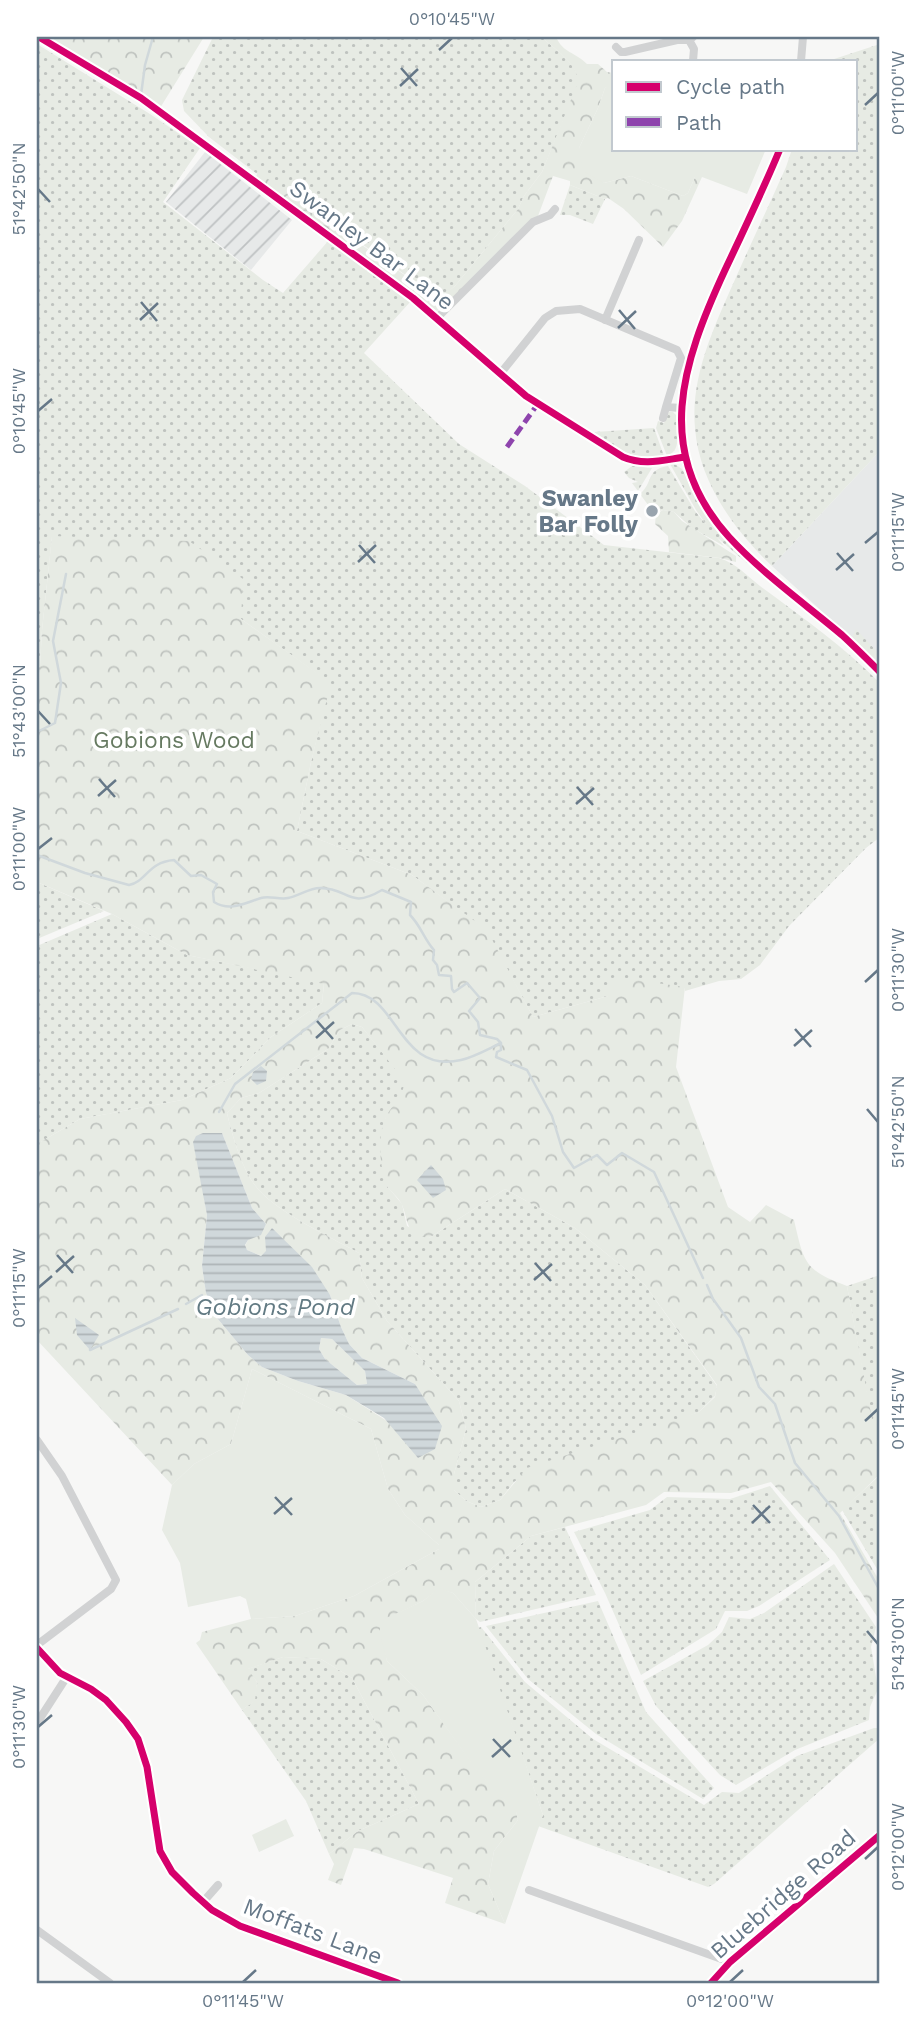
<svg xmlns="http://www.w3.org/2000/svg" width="917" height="2020" font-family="'Work Sans',sans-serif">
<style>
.built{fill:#e7e9e9}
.industrial{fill:url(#industrial-furrows)}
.grass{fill:url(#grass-dots)}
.forest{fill:url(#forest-crowns);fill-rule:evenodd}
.park{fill:#e7ebe4}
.water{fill:url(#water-rules);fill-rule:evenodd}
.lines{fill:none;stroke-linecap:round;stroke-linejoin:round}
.stream{stroke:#d0d8db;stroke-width:2.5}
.minor{stroke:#d1d2d3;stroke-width:8}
.quiet{stroke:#8e44ad;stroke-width:5;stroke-dasharray:10 5;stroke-linecap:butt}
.cycleway-casing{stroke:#fff;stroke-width:11}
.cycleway{stroke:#d6006c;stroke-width:7}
.ticks{fill:none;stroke:#667888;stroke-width:2.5}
.poi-dot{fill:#99a4ae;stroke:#fff;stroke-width:2.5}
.labels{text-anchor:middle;stroke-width:7;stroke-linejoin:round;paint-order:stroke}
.street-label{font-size:23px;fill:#667888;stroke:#fff}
.poi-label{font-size:23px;font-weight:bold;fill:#667888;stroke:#fff;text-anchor:end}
.park-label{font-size:23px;fill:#667a61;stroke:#fff}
.water-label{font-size:24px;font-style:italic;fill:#627a83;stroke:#fff}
.neatline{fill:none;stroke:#667888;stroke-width:2.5}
.ticks-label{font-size:18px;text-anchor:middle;fill:#667888}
</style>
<defs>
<pattern id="industrial-furrows" width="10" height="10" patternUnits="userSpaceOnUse" patternTransform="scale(1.75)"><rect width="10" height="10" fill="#e7e9e9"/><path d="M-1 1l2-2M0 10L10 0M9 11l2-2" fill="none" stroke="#bfc2c3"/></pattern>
<pattern id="grass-dots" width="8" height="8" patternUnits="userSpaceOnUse" patternTransform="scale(1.75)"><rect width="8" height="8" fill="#e7ebe4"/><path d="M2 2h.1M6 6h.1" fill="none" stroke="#bfc3bf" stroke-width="1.8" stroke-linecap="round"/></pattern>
<pattern id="forest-crowns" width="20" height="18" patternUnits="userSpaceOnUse" patternTransform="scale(1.75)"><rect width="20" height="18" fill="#e7ebe4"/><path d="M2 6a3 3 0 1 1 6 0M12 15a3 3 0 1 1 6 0" fill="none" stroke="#bfc3bf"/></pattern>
<pattern id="water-rules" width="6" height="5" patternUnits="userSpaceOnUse" patternTransform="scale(1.75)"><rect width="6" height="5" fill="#d0d8db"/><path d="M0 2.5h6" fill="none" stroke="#adb4b7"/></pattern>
</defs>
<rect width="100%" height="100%" fill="#f7f7f6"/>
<path class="built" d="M880 451V668L847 634 772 566Z"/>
<path class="industrial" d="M205 152 292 220 251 270 166 202Z"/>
<path class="grass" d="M213 37H541C554 48 578 64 579 82L542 172 524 196 518 209 455 286 444 295 435 296 314 210 253 171 209 137 184 111 182 100Z
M37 44 150 114 200 148 163 202 263 280 283 293 329 240 411 301 364 353 459 444 525 486 604 545 719 558C736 563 746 575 760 586 802 617 843 646 880 683V837L866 848 789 926 760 965 741 979 719 981 685 991V988L608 996 533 1017 486 930 412 875 297 831 311 762 330 683 241 619 52 537 42 630 37 719Z
M880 44V451L772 566C734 530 699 482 695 428 690 375 716 323 737 275 753 239 770 203 786 167L792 149H856V61H828Z
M570 185 605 199 593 224 570 215H560Z
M669 412H673L676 415C676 430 683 450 667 456L656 428 658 421 664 423Z
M654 428 664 456C633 461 619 449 593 435L595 432Z
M670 464 676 465 682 469 708 517 748 564 713 534 696 510Z
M632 466 652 468 638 491 632 483 638 482 629 478 624 472Z
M668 466 695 511 724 546 692 528 674 512 663 510 654 513 640 494C654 482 645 470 668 466Z
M856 629 880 655V668L853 640V635Z
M37 882 104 911 37 939Z
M112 914 187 955 324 983 322 1003 271 1037 231 1078 182 1100 80 1119 37 1144V946Z
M352 1024 362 1027 406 1082 402 1096 385 1119 387 1186 402 1204 407 1226 429 1238 505 1189 575 1228 645 1285 717 1386 715 1396 699 1412 515 1481 500 1500 481 1507 466 1501 454 1490V1474L466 1429 459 1401 387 1321 362 1278 359 1253C329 1236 273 1211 254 1184 241 1166 232 1135 227 1113L241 1098 259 1093 328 1049 340 1030Z
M880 1275V1467L847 1286Z
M880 1475V1574L842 1510Z
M770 1486 830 1560 759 1606 747 1611H725L716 1629 641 1675 605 1593 574 1532 650 1510 667 1497 730 1499Z
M565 1527 596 1595 480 1622 476 1619 475 1582 531 1536Z
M834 1564 876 1627 871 1647 878 1689 870 1707 869 1720 795 1750 736 1785 720 1775 656 1706 643 1681 708 1645 722 1632 729 1617 750 1619 764 1613Z
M598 1601 646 1712 714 1788 703 1799 596 1734 528 1679 486 1626Z
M481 1627 525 1682 593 1739 704 1805 722 1792 739 1793 797 1756 874 1728H880V1738L714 1884 708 1887 538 1826 543 1815 478 1628Z
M283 1657 321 1659 352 1678 419 1804 358 1831 329 1854 306 1801 242 1710 254 1701 257 1682 247 1669Z"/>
<path class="forest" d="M44 37H204L160 108Z
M541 37H556C564 54 574 51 587 64H598L607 72 614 73V85L605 88 598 108 579 148 604 183 631 176 683 196 688 193 695 177H702L682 221 663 247 624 209 608 198 605 199 570 185V181L553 176 538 216 525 225 446 305 437 311 255 179 258 172 423 288C437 297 442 296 455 286L518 209 524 196 542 172 578 82C578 64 554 48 541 37Z
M663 510 674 512 682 521 736 556V562L720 558 669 552 668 536 655 524 656 514Z
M52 536 189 541 243 579 241 619 331 683 311 762 297 831 412 875 487 930 533 1017 608 996 614 977 685 987 676 1067 728 1207 750 1222 766 1205 794 1220C804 1263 804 1270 847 1286L875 1435 880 1474 840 1513 880 1582V1621L835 1553 771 1482 731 1493 664 1492 646 1505 531 1536 475 1582 476 1619 453 1593 439 1589 423 1601 380 1622 387 1661 423 1695 477 1770 516 1811 518 1820 494 1851 488 1884 505 1924 445 1903 453 1878 364 1849 354 1848 341 1885 328 1880 334 1864 329 1854 358 1831 419 1804 352 1678 321 1659 283 1657 248 1669 257 1682 255 1701 242 1710 196 1643 200 1640 202 1632 251 1619 295 1616 354 1596 439 1549V1545L405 1515 388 1489 371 1429 252 1369 231 1444 194 1464 172 1485 37 1340V1144L80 1119 182 1100 231 1078 271 1037 322 1003 324 984 187 955 112 914 37 882V719L42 630ZM352 1024 362 1027 405 1082C401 1100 392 1104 385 1119 377 1137 380 1166 386 1184 390 1192 399 1197 402 1205 407 1217 406 1225 414 1235L429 1238 505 1189 575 1228 645 1285 717 1385 715 1397 699 1412 527 1468 500 1500 481 1507 466 1501 454 1490V1474L466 1429 459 1401 387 1321 362 1278 359 1253C329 1236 273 1211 254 1184 241 1166 232 1135 227 1113L241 1098 259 1093 328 1049 340 1030ZM222 1133 252 1208 266 1224 248 1240 245 1246 247 1250 261 1256 266 1252 330 1295 341 1327 349 1344 362 1358 415 1384 387 1421 346 1395 298 1381 262 1367 248 1355 217 1318 206 1293 202 1266 207 1215 204 1198Z
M321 1338 332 1339 365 1371 367 1384 357 1385 325 1359 319 1349Z"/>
<path class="park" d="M611 84 614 85V149H766L747 194 702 177H695L688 193 683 196 631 176 604 183 583 171 579 148 598 108 605 88Z
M252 1369 371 1429 388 1489 405 1515 439 1545V1549L354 1596 295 1616 251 1619 246 1599 240 1596 188 1607 180 1563 162 1530 172 1485 194 1464 231 1444Z
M439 1588 453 1593 476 1619 543 1815 505 1924 488 1884 494 1851 518 1820 516 1812 477 1771 423 1695 387 1661 380 1634V1621L423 1601Z
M286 1819 294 1836 259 1852 252 1835Z"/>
<path class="water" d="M261 1066 267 1071 266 1081 257 1085 251 1079 253 1072Z
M203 1133H222L252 1208 266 1224 261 1235 248 1240 245 1245 247 1250 261 1256 266 1251 265 1237 272 1228 312 1267 330 1295 341 1327 349 1344 362 1358 415 1384 442 1426 435 1449 418 1458 384 1418 346 1395 298 1381 262 1367 248 1355 217 1318 206 1293 202 1266 207 1215 193 1142 196 1136ZM321 1338 332 1339 365 1371 367 1384 357 1385 325 1359 319 1349Z
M431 1165 443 1179 446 1190 433 1198 417 1180Z
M75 1318 99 1335 90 1350 77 1335Z"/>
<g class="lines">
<path class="stream" d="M141 95 145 65 153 37
M37 732 55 723 61 683 53 641 66 574
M37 855 85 873 129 885C146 882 148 862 174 860L191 876 201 875 217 884 213 892 214 902C230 912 245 903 261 898 269 895 279 900 288 898 299 896 309 888 320 888 350 888 348 910 382 890L411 902 410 915C421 926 424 939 434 950L433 960 437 965 439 975 451 976 452 989 454 992 467 983 480 998 469 1011 478 1022 480 1035 497 1039 501 1043V1050L497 1052 496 1057 527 1070 552 1116 563 1152 574 1168 597 1155 607 1165 622 1153 654 1172 703 1278
M219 1112 235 1084 352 993C398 993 398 1075 461 1060 474 1057 488 1049 501 1043
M707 1285 713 1299 741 1338 759 1387 775 1404 795 1463 839 1516 880 1591
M186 1304 202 1295
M90 1350 178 1309"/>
<path class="minor" d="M39 37 141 98 413 298 526 396 623 457C644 466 663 460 685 457
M689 40 694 49 693 61
M616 47 621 52H625L677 40H689L693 37
M801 61 803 37
M780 149C763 190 744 230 725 270 682 363 652 452 729 537 763 574 804 603 842 635 855 647 868 660 880 672
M438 317 533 222 550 215 555 209
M605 320 639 240
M500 374 545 318 556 311 580 309 677 350 681 358 666 407 681 408
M663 418 666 407
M37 1440 62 1476 116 1580 111 1589 37 1645
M37 1648 60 1673 91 1689 106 1700 126 1722 138 1739 147 1767 160 1851 172 1872 193 1893 212 1910 240 1926 398 1983
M37 1723 66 1678
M529 1890 730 1962
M203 1902 218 1885
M37 1930 110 1983
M711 1983 730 1962 880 1835"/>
<path class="quiet" d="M507 447 537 405"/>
<defs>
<path id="cycleway" d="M39 37 141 98 413 298 526 396 623 457C644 466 663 460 685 457
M780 149C763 190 744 230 725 270 682 363 652 452 729 537 763 574 804 603 842 635 855 647 868 660 880 672
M37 1648 60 1673 91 1689 106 1700 126 1722 138 1739 147 1767 160 1851 172 1872 193 1893 212 1910 240 1926 398 1983
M711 1983 730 1962 880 1835"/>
</defs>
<use href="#cycleway" class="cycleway-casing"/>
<use href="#cycleway" class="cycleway"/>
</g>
<path class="ticks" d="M439 50 452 38M401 68 417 86M400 86 418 69M865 105 878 93M38 189 50 202M141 302 157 321M619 310 635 329M140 320 158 303M618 328 636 311M38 411 52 399M865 543 878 532M359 545 375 563M837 553 853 571M358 562 376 545M836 570 854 554M38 711 50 724M99 779 115 797M577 787 593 805M98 796 116 780M576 804 594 788M38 849 52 838M865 982 878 970M317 1021 333 1039M795 1029 811 1047M316 1038 334 1022M794 1046 812 1030M867 1109 878 1122M57 1255 73 1273M535 1263 551 1281M56 1272 74 1256M534 1280 552 1264M38 1288 52 1276M865 1421 878 1409M275 1497 292 1515M753 1505 770 1523M274 1514 292 1498M752 1523 770 1506M867 1631 878 1644M38 1727 52 1715M493 1739 510 1757M492 1757 511 1740M865 1859 878 1847M243 1982 256 1970M730 1982 743 1970"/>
<circle class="poi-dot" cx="652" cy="511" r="7"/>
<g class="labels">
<g class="street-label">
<text transform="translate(372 245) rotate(37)" y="8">Swanley Bar Lane</text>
<text transform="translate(783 1894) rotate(-41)" y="8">Bluebridge Road</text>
<text transform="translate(313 1931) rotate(21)" y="8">Moffats Lane</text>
</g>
<g class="poi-label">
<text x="638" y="506">Swanley<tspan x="638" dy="26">Bar Folly</tspan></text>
</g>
<g class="park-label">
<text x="174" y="748">Gobions Wood</text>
</g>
<g class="water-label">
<text x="275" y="1315">Gobions Pond</text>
</g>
</g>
<rect width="917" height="2020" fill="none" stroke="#ffffff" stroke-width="77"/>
<rect x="612" y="60" width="245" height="91" fill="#ffffff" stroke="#c2c9cf" stroke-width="2"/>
<rect x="626" y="82" width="35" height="10" fill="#d6006c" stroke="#c2c9cf" stroke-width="2"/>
<text x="676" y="94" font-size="21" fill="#667888">Cycle path</text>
<rect x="626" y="117" width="35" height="10" fill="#8e44ad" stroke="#c2c9cf" stroke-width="2"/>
<text x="676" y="130" font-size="21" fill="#667888">Path</text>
<rect x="38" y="38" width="840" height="1944" class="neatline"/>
<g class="ticks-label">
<text x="452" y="25">0°10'45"W</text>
<text transform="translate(898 93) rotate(-90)" y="6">0°11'00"W</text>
<text transform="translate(19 189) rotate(-90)" y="6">51°42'50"N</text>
<text transform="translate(19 411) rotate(-90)" y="6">0°10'45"W</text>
<text transform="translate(898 532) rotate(-90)" y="6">0°11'15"W</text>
<text transform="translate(19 711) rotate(-90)" y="6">51°43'00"N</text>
<text transform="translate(19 849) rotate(-90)" y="6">0°11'00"W</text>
<text transform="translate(898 970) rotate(-90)" y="6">0°11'30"W</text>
<text transform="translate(898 1122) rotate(-90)" y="6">51°42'50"N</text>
<text transform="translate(19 1288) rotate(-90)" y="6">0°11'15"W</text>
<text transform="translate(898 1409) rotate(-90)" y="6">0°11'45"W</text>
<text transform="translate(898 1644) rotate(-90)" y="6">51°43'00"N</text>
<text transform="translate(19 1727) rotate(-90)" y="6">0°11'30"W</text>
<text transform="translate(898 1847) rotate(-90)" y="6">0°12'00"W</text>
<text x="243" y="2007">0°11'45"W</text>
<text x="730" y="2007">0°12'00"W</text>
</g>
</svg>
